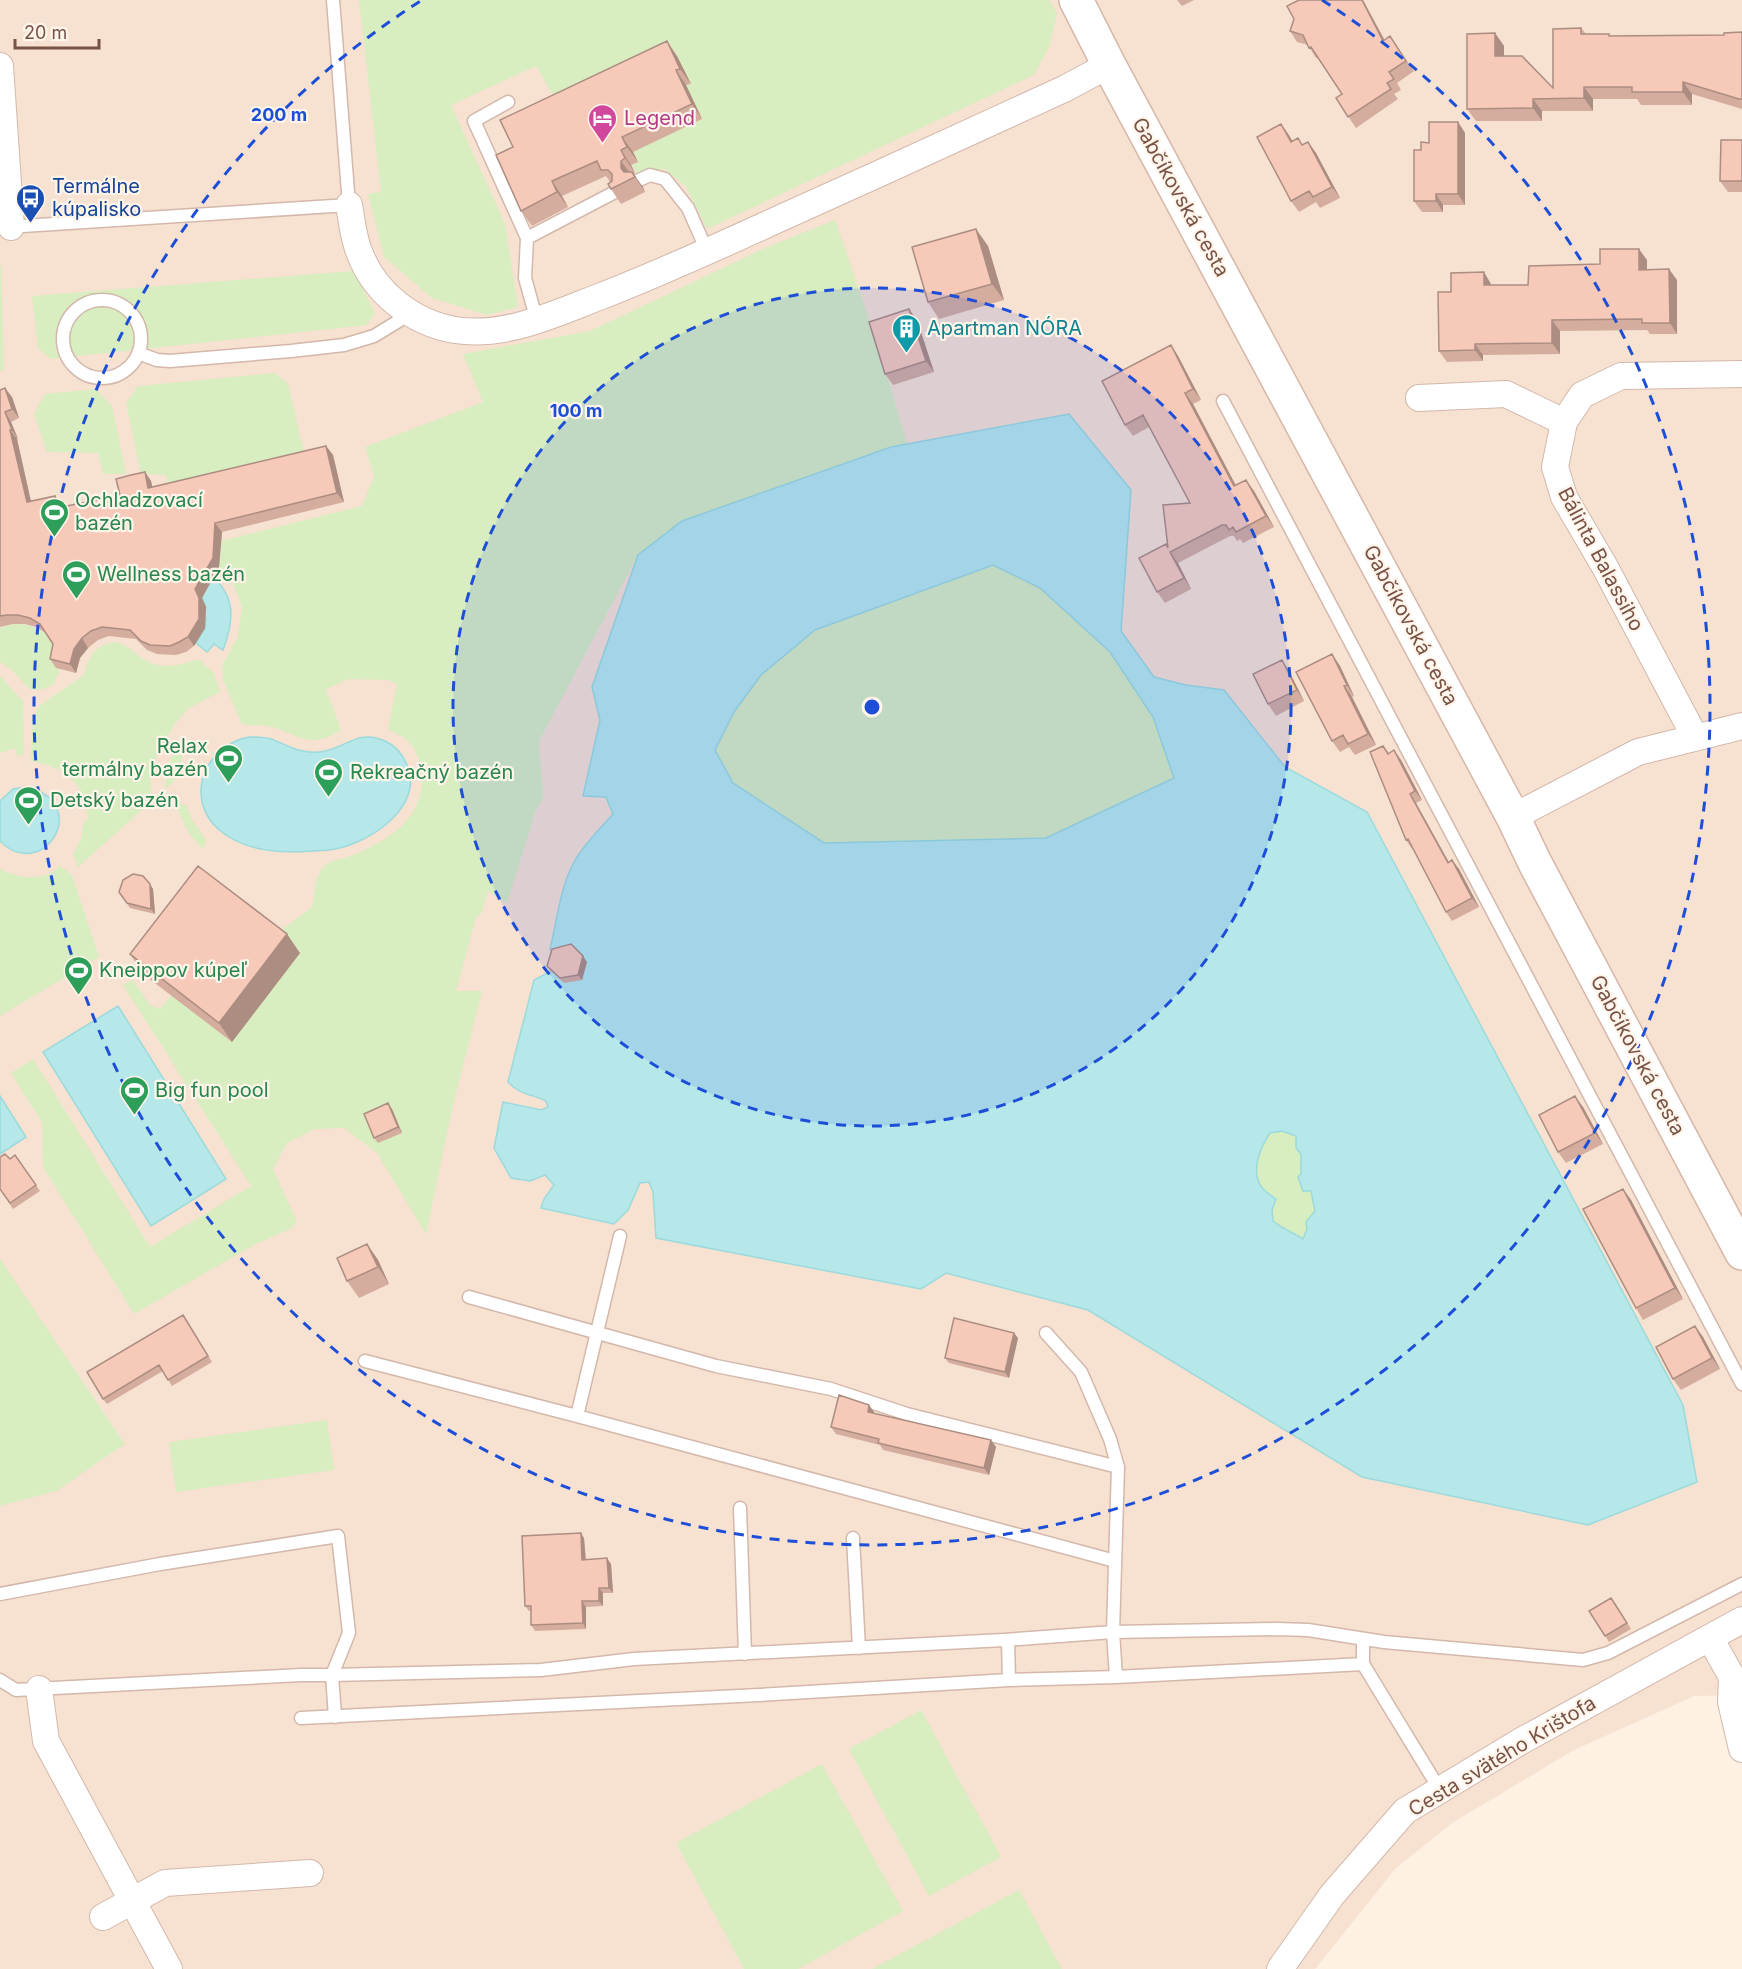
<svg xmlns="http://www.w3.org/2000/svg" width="1742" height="1969" font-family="Inter,sans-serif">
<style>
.residential{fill:#f7e1d1}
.green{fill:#d8edc0}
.water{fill:#b6e8ea;stroke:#9bdadc;stroke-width:1.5;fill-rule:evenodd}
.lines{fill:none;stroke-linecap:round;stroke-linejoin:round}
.lane-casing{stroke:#d3b8ab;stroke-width:15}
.street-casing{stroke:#d3b8ab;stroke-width:28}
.secondary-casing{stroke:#d6b7a8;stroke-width:36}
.lane{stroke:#fff;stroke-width:12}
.street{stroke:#fff;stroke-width:26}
.secondary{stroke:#fff;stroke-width:33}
.wall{fill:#d4ad9e}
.shaded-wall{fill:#ac8d81}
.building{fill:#f6c9b8;stroke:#ac8d81;stroke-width:1.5}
.ring{fill:none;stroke:#1d4ed8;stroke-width:3;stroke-dasharray:10 8}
.labels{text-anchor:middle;stroke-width:4.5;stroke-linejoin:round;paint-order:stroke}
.hotel-label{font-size:20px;fill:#b23c85;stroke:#fff5eb;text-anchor:start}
.transit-label{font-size:20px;fill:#164399;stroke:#fff5eb;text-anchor:start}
.street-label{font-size:20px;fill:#795246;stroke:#fff5eb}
.culture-label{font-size:20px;fill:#0d838f;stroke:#fff5eb;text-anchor:start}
.leisure-label{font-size:20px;fill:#27864d;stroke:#fff5eb;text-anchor:start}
.centre{fill:#1d4ed8;stroke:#fff5eb;stroke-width:3}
.ring-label{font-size:18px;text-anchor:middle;font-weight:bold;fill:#1d4ed8;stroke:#fff5eb;stroke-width:4.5;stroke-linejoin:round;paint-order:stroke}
</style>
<rect width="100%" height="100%" fill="#fef0e3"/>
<path class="residential" d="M0 0H1742V1695L1694 1696 1574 1750 1452 1823 1396 1868 1315 1969H0Z"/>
<path class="green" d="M359 0H1049L1057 13 1050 45 1034 75 707 229 686 187 665 169 636 173 632 164 633 152 702 119 686 85 690 83 674 50 562 110 536 66 451 105 505 224 518 307 487 315 432 298 384 257 368 194 381 192Z
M835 220 880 351 907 444 891 447 682 521 638 555 539 741 543 797 535 813 507 903 488 891 481 914H478L475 921 456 991H482L453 1105 426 1234 377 1153 344 1128 315 1129 287 1143 273 1169 297 1222 290 1229 254 1245 134 1314 43 1167 42 1123 11 1073 33 1059 150 1247 251 1186 123 985 133 980 150 1005 160 1009 172 995 276 934 312 907C315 893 314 873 327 864 333 859 345 859 353 855 388 840 421 821 422 779 423 767 417 750 408 741 403 736 394 733 388 729L397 684 388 680 349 679 326 689 341 730C309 751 299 734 269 726 260 724 250 727 241 723L223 679 222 665 238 637 242 607 230 576 219 567 221 541 362 506 374 476 365 447 483 402 463 354 590 331 765 248Z
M0 266H1L4 370H0Z
M354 271 375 313 367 325 51 359 38 348 32 296Z
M275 373 288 384 306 461 171 493 166 475 141 474 126 403 138 386Z
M96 389 112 406 126 474H103L98 453 47 452 34 414 45 394Z
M993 565 1040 588 1110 653 1153 717 1174 778 1046 838 824 843 733 783 714 750 734 712 761 675 815 630Z
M13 624C40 624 46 632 60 653L57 668 60 669 54 684 44 689 31 690C19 680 14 669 0 662V628Z
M113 642C131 645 133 653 147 661 163 670 182 665 198 659L214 673 220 692 189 708 174 725 157 755 150 778 152 801 78 867 73 854 81 840 83 824 88 817C83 780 66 768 31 761L33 718 40 705 84 675C89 655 93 648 113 642Z
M0 676 23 701 24 755 17 756 16 748 0 753Z
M179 742 183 745C184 760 178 782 165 789 166 771 170 757 179 742Z
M177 802 186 805 192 820 206 840 203 849C190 836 179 820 177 802Z
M60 866 72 875 99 957 0 1016V869C19 879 44 882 60 866Z
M1282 1131 1296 1136V1148L1301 1154V1174L1311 1190 1315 1211 1306 1222 1307 1229 1303 1239C1292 1232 1283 1229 1273 1221L1272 1210 1276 1199C1270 1195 1262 1190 1258 1183 1252 1167 1261 1146 1270 1133Z
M0 1259 125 1444 56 1491 0 1506Z
M327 1420 334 1470 176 1492 169 1442Z
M921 1710 1001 1857 929 1896 849 1749Z
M822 1764 903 1911 798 1969H744L676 1843Z
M1019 1890 1062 1969H872Z"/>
<path class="water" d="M1069 414 1131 490 1121 631 1154 677 1186 685 1224 690 1285 767 1367 812 1683 1405 1697 1482 1588 1525 1362 1477 1088 1310 946 1273 921 1289 656 1238 653 1192 649 1182 640 1183 628 1210 614 1224 541 1208 544 1199 554 1185 545 1175 530 1181 511 1178 494 1148 503 1102 541 1110 548 1107 546 1101C531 1094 520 1095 508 1082L534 980 551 971 556 955 550 949C557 921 560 888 574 862 584 844 599 830 613 814L606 797 583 796 600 720 592 687 638 555 682 521 891 447ZM993 565 1040 588 1110 652 1153 717 1174 778 1046 838 824 843 733 783 715 750 734 712 761 675 815 630ZM1282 1131 1296 1136V1148L1301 1154V1174L1298 1177 1303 1191H1311L1315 1211 1306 1222 1307 1229 1303 1239C1292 1232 1283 1229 1273 1221L1272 1210 1276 1199C1270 1195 1262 1190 1259 1183 1252 1167 1261 1146 1270 1133Z
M206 569C235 595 236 615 223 650L214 644 207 652 196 643 205 628 206 618 195 619 206 607 202 598Z
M249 737C256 737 264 737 271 739 287 745 300 754 319 752 346 750 356 727 387 742 399 748 405 758 409 770 421 811 363 847 328 850 293 853 256 855 226 835 182 806 200 747 249 737Z
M27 787C94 804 42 884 0 841V801L13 789Z
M118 1006 226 1179 151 1226 43 1052Z
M0 1096 26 1137 0 1154Z"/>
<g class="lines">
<defs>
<path id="lane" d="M508 102 474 121 527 238
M639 180 650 175 665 179 688 208 707 251
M7 227 349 205 333 0
M63 339a39 39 0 1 1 78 0a39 39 0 1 1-78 0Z
M537 321 525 278 527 238 615 192
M138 353 157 360 170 361 291 351 344 345 374 336 410 314
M1223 401 1742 1384
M469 1297 716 1366 831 1389 907 1414 1118 1467
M1046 1333 1081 1372 1110 1439 1118 1467 1113 1632 1116 1677
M365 1361 577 1416 1115 1561
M577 1416 620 1236
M740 1508 745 1654
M853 1538 859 1648
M0 1594 160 1564 338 1536 349 1633 332 1675H301L16 1690 0 1680
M1363 1639V1664
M1008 1640 1009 1680
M335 1717 332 1675 541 1670 634 1659 1004 1640 1113 1632 1277 1629 1308 1630 1384 1642 1583 1660 1608 1653 1742 1584
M301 1718 759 1695 1009 1680 1116 1677 1363 1664 1440 1790"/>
<path id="street" d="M0 66 11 227
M349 205C352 221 353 238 360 254 375 293 413 323 455 330 505 338 554 314 599 297 661 273 722 245 783 217 877 175 970 132 1064 89L1109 65
M1419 398 1506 394 1564 422
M1695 737 1605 567 1564 497 1555 467 1564 422 1582 395 1621 376 1742 374
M1513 817 1638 752 1742 726
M1710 1638 1732 1677 1742 1683
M1732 1677 1731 1702 1742 1749
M39 1689 46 1741 169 1969
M103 1917 165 1883 310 1873
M1280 1969 1332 1895 1405 1811 1523 1740 1742 1620"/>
<path id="secondary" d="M1076 0 1109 65 1513 817 1535 863 1742 1253"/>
</defs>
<use href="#lane" class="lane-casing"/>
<use href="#street" class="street-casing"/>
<use href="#secondary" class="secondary-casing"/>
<use href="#lane" class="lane"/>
<use href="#street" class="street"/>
<use href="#secondary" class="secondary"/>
</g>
<path class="wall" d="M1177 0H1194L1182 6Z
M1581 28 1586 34 1611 36 1724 35 1742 32V109L1692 94V105H1641L1637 99H1593V111H1542V121H1476L1467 109 1495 33 1504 46V56L1553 88Z
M1290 31 1385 40 1390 36 1414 71 1397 83 1401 90 1394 94 1398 99 1356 128 1336 98 1342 94 1318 58H1316L1308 45 1297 42Z
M677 56 691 84 686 85 702 119 633 152 638 162 631 165 635 173 634 174 645 192 621 204 611 189 610 182 606 176 562 196 568 207 532 226 521 211 513 147Z
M1458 122 1465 133V205H1443V212H1422L1414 201 1421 150 1429 143Z
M1281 124 1292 141 1303 145 1308 142 1316 153 1340 198 1320 208 1316 202 1299 212 1291 201Z
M1742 140V192H1728L1720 181Z
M988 246 1004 300 939 319 928 302Z
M1647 260V270L1677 280V334H1650L1647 330 1560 331V354L1483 355V361L1447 362 1439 351 1451 292 1491 284V285H1528L1600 264Z
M917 320 934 372 893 385 885 374Z
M1171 345 1178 356 1201 400 1193 404 1235 485 1254 491 1274 527 1243 543 1240 539 1237 541 1234 536H1230L1178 563 1191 589 1165 603 1157 592 1168 546 1190 503 1149 427 1133 436 1125 425Z
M0 390 12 397 19 418 11 422 18 439H17L31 501 61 505 62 507 120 495 145 472 151 481 152 487 326 446 333 455 344 502 222 532 219 567 202 598 206 607 205 628 194 646 186 652 176 655 157 654 147 650 136 639 109 636 98 640 88 648 80 658 76 673 56 668 50 659 53 644 46 633 36 627 25 624H13L0 627Z
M1332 654 1340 666 1354 696 1352 697 1376 745 1355 755 1349 747 1340 752 1332 741Z
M1289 671 1304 701 1276 716 1268 704Z
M1383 746 1389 753 1401 760 1422 800 1416 803 1449 862 1452 860 1459 869 1479 907 1452 921 1446 912 1413 849H1412L1406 840Z
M150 884 153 889 155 914 130 908 119 892Z
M300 953 232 1042 143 974 130 954Z
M587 962 582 980 564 983 551 971 547 966Z
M1583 1107 1603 1144 1566 1163 1558 1152Z
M392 1109 402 1133 378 1143 374 1138Z
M15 1155 40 1191 13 1209 0 1189 10 1159Z
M1623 1189 1631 1200 1683 1299 1643 1320 1636 1308Z
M367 1244 378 1260 389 1284 359 1298 347 1281Z
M183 1315 212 1362 172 1386 163 1371 107 1404 103 1399Z
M1695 1326 1703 1337 1720 1369 1681 1390 1673 1379Z
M1018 1338 1009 1378 949 1363 945 1358Z
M869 1405 874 1412V1414L991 1440 996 1447 989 1475 883 1450 880 1445 836 1434 831 1427Z
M584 1538 586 1560 611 1564 613 1593H603V1606L586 1607V1629L535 1631 531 1625V1611H529L525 1606Z
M1615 1603 1631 1629 1609 1642 1589 1611Z"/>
<path class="shaded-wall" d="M1362 0H1363L1391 52 1383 41Z
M1495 33 1504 46V69L1495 56Z
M667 41 677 56 691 84 680 69Z
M676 70 686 85 702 119 692 104Z
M1683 82 1692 94V105L1683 92Z
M1584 87 1593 99V111L1584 98Z
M1533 99 1542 111V121L1533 108Z
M1458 122 1465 133V205L1458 194Z
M1281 124 1289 135 1299 153 1291 142Z
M622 137 633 152 638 162 627 147Z
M1308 142 1316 153 1340 198 1332 187Z
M621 150 631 165 635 173 625 158Z
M621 161 632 176 629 180 621 168Z
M632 172 643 187 645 192 635 177Z
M552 181 562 196 568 207 557 192Z
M1436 194 1443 205V212L1436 201Z
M976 229 988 246 1004 300 992 284Z
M1639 249 1647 260V281L1639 270Z
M1669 269 1677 280V334L1670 323Z
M1484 272 1491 284 1492 296 1484 285Z
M909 309 917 320 934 372 926 361Z
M1552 320 1560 331V354L1552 343Z
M1475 344 1483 355V361L1475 350Z
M1171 345 1178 356 1201 400 1193 389Z
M5 388 12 397 19 418 12 409Z
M1185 393 1193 404 1242 497 1234 486Z
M5 412 11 422 18 439 12 430Z
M10 430 17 439 33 511 27 502Z
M326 446 333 455 344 502 337 493Z
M145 472 151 481 155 497 148 488Z
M1246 480 1254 491 1274 527 1266 516Z
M55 496 61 505 64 518 57 508Z
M215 523 222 532 219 567 202 598 206 607 205 628 194 646 188 637 195 589Z
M1170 552 1178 563 1191 589 1184 578Z
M82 638 88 648 80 658 76 673 70 664 74 649Z
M1332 654 1340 666 1354 696 1347 685Z
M1282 660 1289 671 1304 701 1297 690Z
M1344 686 1352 697 1376 745 1368 734Z
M1394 750 1401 760 1422 800 1415 791Z
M1410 794 1416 803 1454 872 1448 863Z
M1452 860 1459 869 1479 907 1472 898Z
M150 884 153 889 155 914 151 909Z
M287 934 300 953 232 1042 219 1023Z
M583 956 587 962 582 980 578 975Z
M1575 1096 1583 1107 1603 1144 1595 1133Z
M388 1103 392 1109 402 1133 398 1127Z
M1623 1189 1631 1200 1683 1299 1675 1288Z
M367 1244 378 1260 389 1284 378 1267Z
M1695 1326 1703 1337 1720 1369 1712 1358Z
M1014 1333 1018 1338 1009 1378 1005 1372Z
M869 1405 874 1412 873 1419 868 1412Z
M991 1440 996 1447 989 1475 984 1468Z
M581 1533 584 1538 586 1565 582 1560Z
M607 1558 611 1564 613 1593 609 1588Z
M599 1588 603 1593V1606L599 1601Z
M582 1601 586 1607V1629L583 1623Z"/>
<path class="building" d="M1299 0H1362L1383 41 1390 36 1406 61 1389 72 1394 79 1387 83 1391 89 1348 117 1336 98 1342 94 1311 47 1309 48 1303 35 1290 31 1294 19 1287 6Z
M1581 28V34H1609V36L1724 35V33L1742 32V99H1739L1683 82V92H1632V87H1584V98L1533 99V108L1467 109V34L1495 33V56H1522L1553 88V29Z
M667 41 680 69 676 70 692 104 622 137 627 147 621 150 625 158 621 161V168L624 172H632L635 177 611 189 608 184 612 181V174L608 170H601L597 161 552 181 557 192 521 211 496 155 513 147 500 120Z
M1429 122H1458V194H1436V201H1414V150H1421V142L1429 143Z
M1281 124 1291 142 1298 138 1302 145 1308 142 1332 187 1313 197 1309 191 1291 201 1257 137Z
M1721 140H1742V181H1720Z
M976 229 992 284 928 302 912 247Z
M1600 249H1639V270L1669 269 1670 323H1642V319L1552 320V343L1475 344V350L1439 351 1438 292H1451V273L1484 272V285H1528L1529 266 1600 264Z
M909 309 926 361 885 374 869 322Z
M1171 345 1193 389 1185 393 1234 486 1246 480 1266 516 1236 532 1233 527 1229 530 1226 525H1222L1170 552 1184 578 1157 592 1139 558 1166 544 1168 548 1163 505 1190 503 1143 415 1125 425 1102 381Z
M5 388 12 409 5 412 12 430H10L27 502 55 496 57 508 120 495 116 479 131 475 145 472 148 488 326 446 337 493 215 523 213 558 195 589 199 598V619L188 637 179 642 170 646 150 645 141 641 130 630 102 627 91 631 82 638 74 649 70 664 50 659 53 644 40 624 30 618 18 615H7L0 616V390Z
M1332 654 1347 685 1344 686 1368 734 1348 744 1343 735 1332 741 1296 672Z
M1282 660 1297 690 1268 704 1253 674Z
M1383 746 1388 754 1394 750 1415 791 1410 794 1448 863 1452 860 1472 898 1446 912 1408 839 1406 840 1370 752Z
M198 866 287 934 219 1023 130 954Z
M133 874 143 876 150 884 151 909 127 903 119 892 123 880Z
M571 944 583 956 578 975 560 978 547 966 552 949Z
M1575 1096 1595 1133 1558 1152 1539 1115Z
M388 1103 398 1127 374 1138 364 1114Z
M5 1154 10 1159 15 1155 36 1185 10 1203 0 1189V1157Z
M1623 1189 1675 1288 1636 1308 1583 1209Z
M367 1244 378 1267 347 1281 337 1258Z
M183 1315 208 1356 168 1380 159 1365 103 1399 87 1372Z
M954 1318 1014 1333 1005 1372 945 1358Z
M1695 1326 1712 1358 1673 1379 1656 1347Z
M839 1395 869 1405 868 1412 991 1440 984 1468 878 1443 879 1439 831 1427Z
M581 1533 582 1560 607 1558 609 1588H599V1601H582L583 1623 531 1625V1606H525L522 1536Z
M1611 1598 1627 1623 1605 1636 1589 1611Z"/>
<circle cx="872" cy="707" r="419" fill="#1d4ed8" fill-opacity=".12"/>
<g class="ring">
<circle cx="872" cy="707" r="419"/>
<path d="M1322 0A838 838 0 1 1 422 0"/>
</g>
<defs>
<symbol id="hotel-pin" viewBox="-11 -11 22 30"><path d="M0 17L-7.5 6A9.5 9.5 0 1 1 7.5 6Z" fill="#d1479c" stroke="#fff5eb"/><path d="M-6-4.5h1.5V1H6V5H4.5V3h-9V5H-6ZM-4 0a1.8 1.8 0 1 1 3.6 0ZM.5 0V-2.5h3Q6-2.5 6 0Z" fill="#fff"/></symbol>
<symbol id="bus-pin" viewBox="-11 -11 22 30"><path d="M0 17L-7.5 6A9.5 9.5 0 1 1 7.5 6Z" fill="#1a4fb4" stroke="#fff5eb"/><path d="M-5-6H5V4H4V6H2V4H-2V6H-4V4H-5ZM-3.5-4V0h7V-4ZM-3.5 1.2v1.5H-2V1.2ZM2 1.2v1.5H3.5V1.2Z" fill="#fff"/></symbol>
<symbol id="building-pin" viewBox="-11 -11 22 30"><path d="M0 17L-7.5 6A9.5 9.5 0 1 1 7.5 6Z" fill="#0f9aa8" stroke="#fff5eb"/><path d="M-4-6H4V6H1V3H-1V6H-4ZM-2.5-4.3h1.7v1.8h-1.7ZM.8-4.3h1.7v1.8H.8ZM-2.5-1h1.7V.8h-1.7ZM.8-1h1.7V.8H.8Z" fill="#fff"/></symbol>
<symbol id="stadium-pin" viewBox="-11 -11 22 30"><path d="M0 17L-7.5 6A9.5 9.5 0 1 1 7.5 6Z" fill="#2e9e5b" stroke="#fff5eb"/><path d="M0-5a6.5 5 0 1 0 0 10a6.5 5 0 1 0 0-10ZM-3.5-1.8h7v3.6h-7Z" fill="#fff"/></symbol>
</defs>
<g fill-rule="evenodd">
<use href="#hotel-pin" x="586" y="102" width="33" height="45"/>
<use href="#bus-pin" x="14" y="182" width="33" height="45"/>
<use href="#building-pin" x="890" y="312" width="33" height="45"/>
<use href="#stadium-pin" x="38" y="496" width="33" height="45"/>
<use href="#stadium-pin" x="60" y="558" width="33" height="45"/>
<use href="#stadium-pin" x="212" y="742" width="33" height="45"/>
<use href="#stadium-pin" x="312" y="756" width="33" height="45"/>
<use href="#stadium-pin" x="12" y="784" width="33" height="45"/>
<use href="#stadium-pin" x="62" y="954" width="33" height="45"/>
<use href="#stadium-pin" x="118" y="1074" width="33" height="45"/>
</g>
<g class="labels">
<g class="hotel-label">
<text x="624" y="125">Legend</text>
</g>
<g class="transit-label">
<text x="52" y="193">Termálne<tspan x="52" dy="23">kúpalisko</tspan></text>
</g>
<g class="street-label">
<text transform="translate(1181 197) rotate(61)" y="7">Gabčíkovská cesta</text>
<text transform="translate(1601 559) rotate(62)" y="7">Bálinta Balassiho</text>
<text transform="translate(1411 625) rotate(62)" y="7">Gabčíkovská cesta</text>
<text transform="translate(1638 1055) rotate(62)" y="7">Gabčíkovská cesta</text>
<text transform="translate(1502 1756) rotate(-31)" y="7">Cesta svätého Krištofa</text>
</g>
<g class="culture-label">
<text x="927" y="335">Apartman NÓRA</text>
</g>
<g class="leisure-label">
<text x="75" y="507">Ochladzovací<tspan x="75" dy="23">bazén</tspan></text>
<text x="97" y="581">Wellness bazén</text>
<text x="208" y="753" text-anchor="end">Relax<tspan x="208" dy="23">termálny bazén</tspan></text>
<text x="350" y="779">Rekreačný bazén</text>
<text x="50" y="807">Detský bazén</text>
<text x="99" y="977">Kneippov kúpeľ</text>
<text x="155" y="1097">Big fun pool</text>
</g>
</g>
<circle cx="872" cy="707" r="9" class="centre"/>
<g class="ring-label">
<text x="279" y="121">200 m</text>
<text x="576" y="417">100 m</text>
</g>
<path d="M15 39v9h84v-9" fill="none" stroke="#795246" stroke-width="3"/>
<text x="24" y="39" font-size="18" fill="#795246" stroke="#fff5eb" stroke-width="4.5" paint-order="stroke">20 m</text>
</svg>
